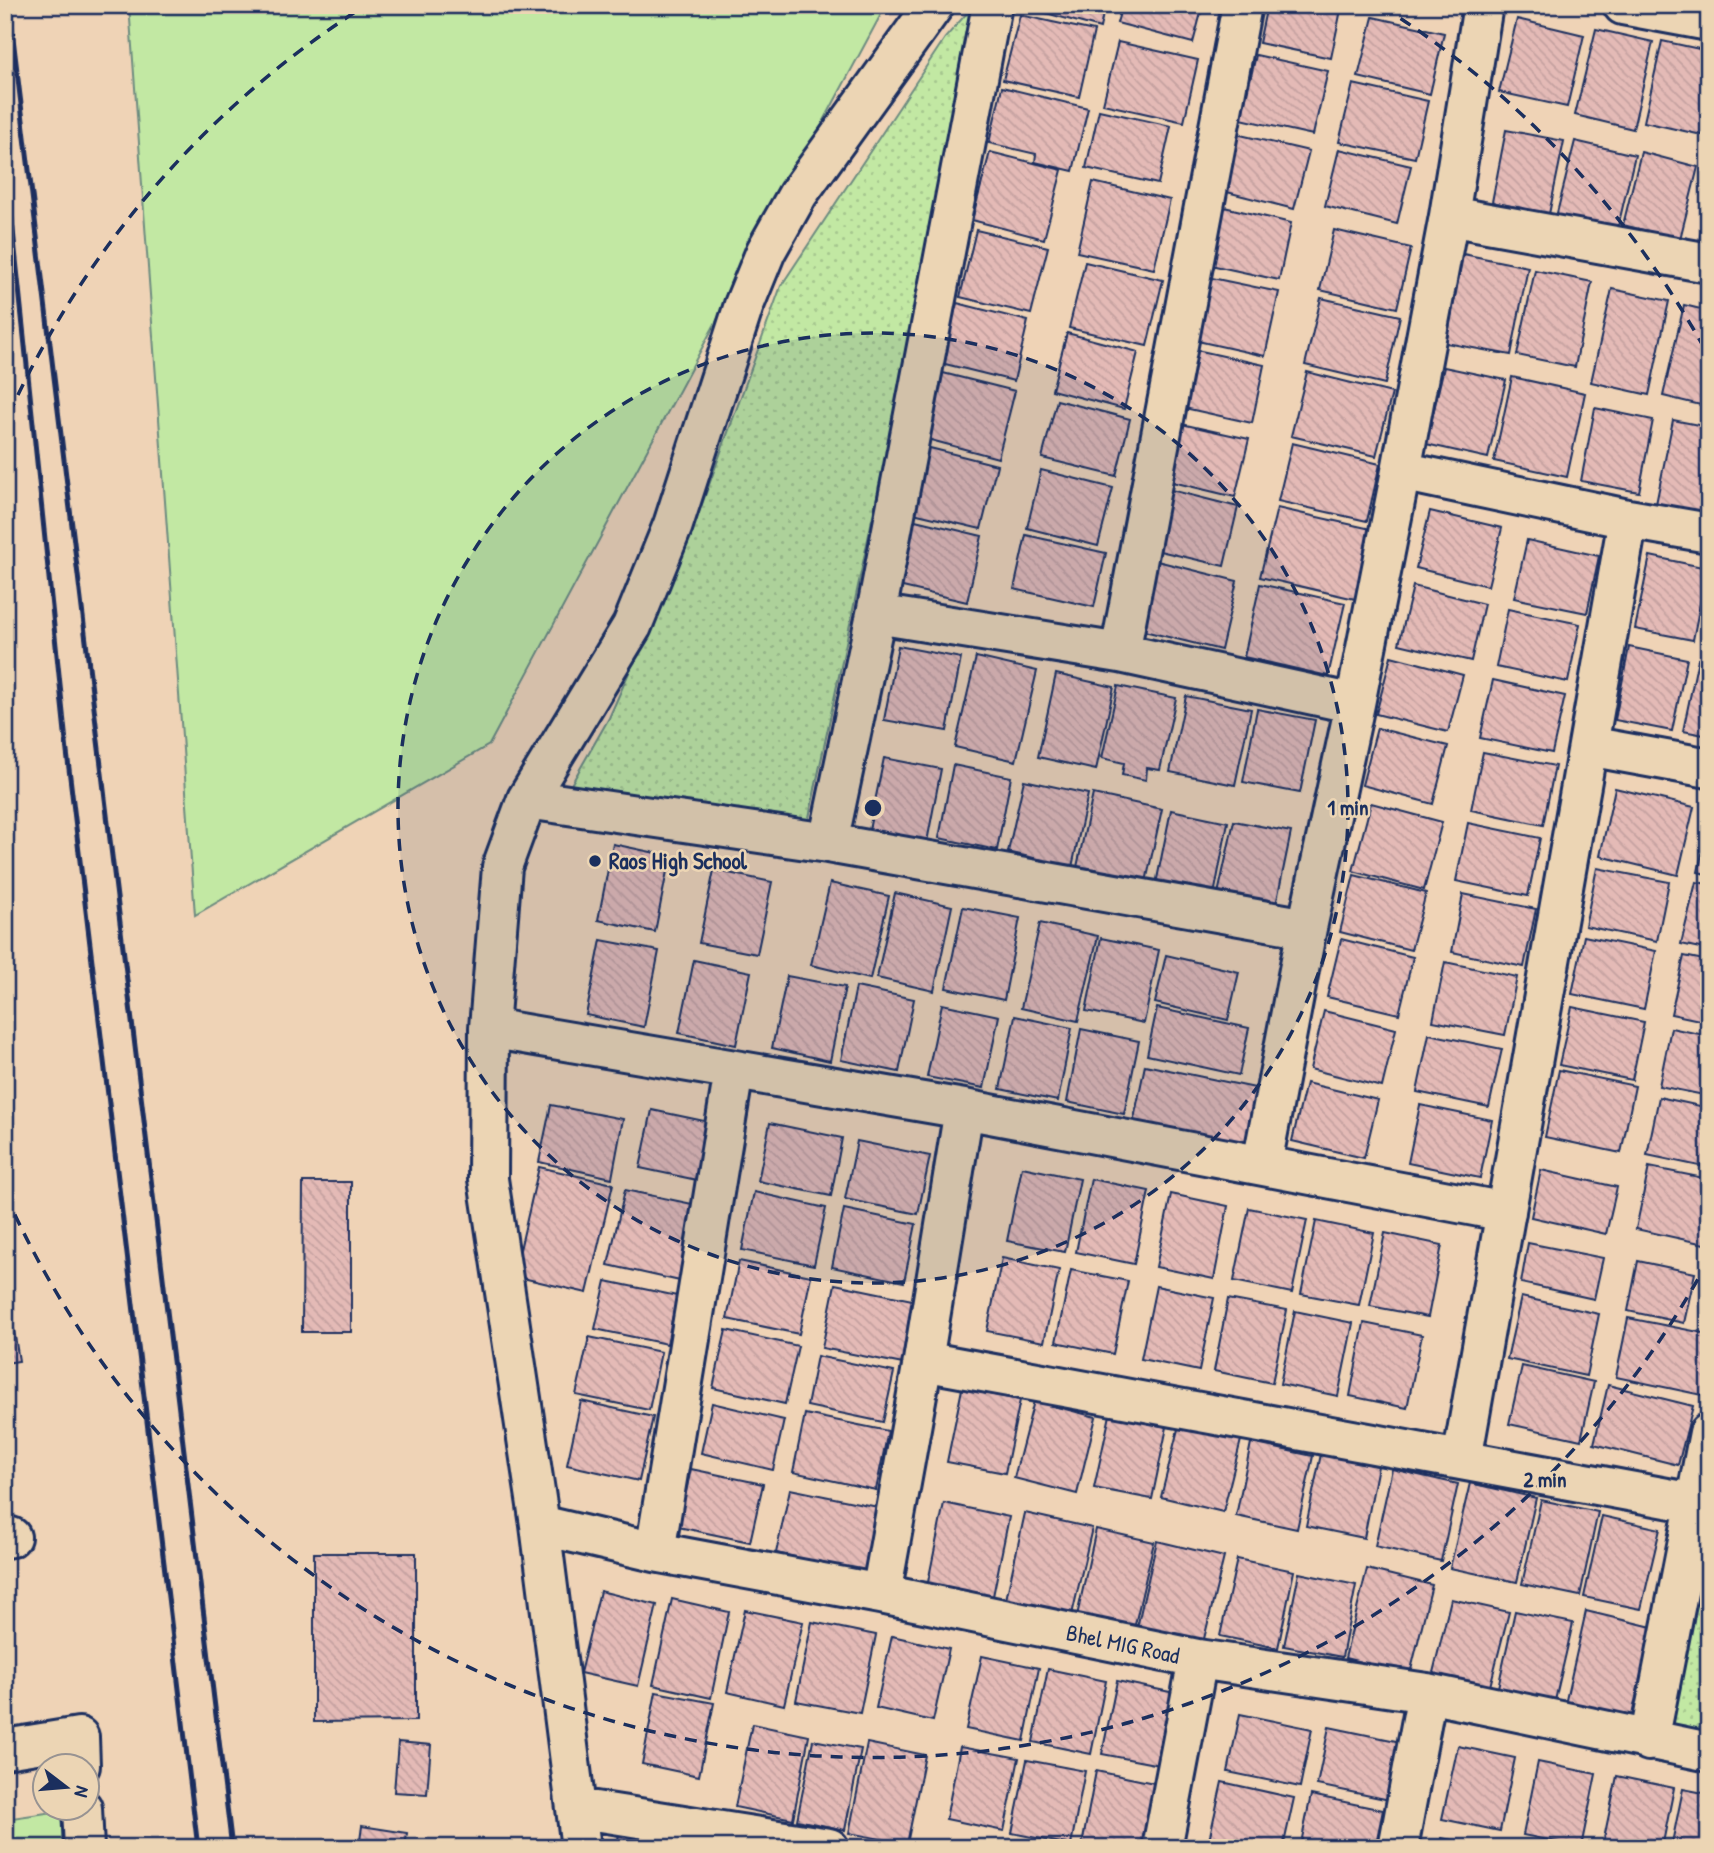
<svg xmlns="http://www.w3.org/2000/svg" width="1714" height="1853" font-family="'Patrick Hand',sans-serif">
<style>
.grass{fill:#c2e8a3;stroke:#6e8c80;stroke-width:2}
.park{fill:url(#park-dots);stroke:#6e8c80;stroke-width:2}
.building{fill:url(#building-back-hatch);stroke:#1b2f5e;stroke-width:2}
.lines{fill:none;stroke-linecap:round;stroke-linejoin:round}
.minor-casing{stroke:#1b2f5e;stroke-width:44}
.minor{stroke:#ecd5b4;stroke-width:38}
.rail{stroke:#1b2f5e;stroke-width:5}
.ring{fill:none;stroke:#1b2f5e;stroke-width:3.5;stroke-dasharray:12 9}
.poi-dot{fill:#1b2f5e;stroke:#ecd5b4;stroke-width:2.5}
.labels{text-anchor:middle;stroke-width:5;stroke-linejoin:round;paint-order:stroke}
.poi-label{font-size:23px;font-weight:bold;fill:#1b2f5e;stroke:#ecd5b4;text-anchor:start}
.street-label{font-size:23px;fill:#1b2f5e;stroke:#ecd5b4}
.centre{fill:#1b2f5e;stroke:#ecd5b4;stroke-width:3.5}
.ring-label{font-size:21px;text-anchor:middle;font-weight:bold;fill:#1b2f5e;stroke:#ecd5b4;stroke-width:5;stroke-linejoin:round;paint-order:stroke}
</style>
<defs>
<pattern id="park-dots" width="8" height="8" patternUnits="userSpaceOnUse" patternTransform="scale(1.75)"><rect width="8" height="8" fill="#c2e8a3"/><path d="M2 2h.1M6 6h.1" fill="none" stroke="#a6c78f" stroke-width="1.8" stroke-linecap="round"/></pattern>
<pattern id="building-back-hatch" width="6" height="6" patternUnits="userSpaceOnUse" patternTransform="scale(1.75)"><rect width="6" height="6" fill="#e4bab6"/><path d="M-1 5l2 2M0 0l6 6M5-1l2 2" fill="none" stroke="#c3a09f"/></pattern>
</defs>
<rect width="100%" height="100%" fill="#efd3b6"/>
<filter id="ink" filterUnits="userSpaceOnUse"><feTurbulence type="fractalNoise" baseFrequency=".0143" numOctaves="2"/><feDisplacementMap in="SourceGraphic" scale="14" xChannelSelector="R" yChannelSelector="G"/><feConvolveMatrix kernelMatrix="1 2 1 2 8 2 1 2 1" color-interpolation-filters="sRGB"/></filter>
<g filter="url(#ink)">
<path class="grass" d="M129 5H886L489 745 195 915Z
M81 1808 89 1848H5V1819Z"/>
<path class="park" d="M974 5H981L807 827 568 790 609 718 697 518 781 286 945 38Z
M1709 1543V1732L1672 1725Z"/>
<path class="building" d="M1017 5H1105L1100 28Z
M1122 5H1203L1193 43 1117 23Z
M1267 5H1342L1331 58 1259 43Z
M1020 15 1094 31 1079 97 1003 80Z
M1373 17 1444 33 1430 94 1358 77Z
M1517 19 1584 35 1567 107 1499 92Z
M1596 29 1653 42 1633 129 1575 115Z
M1662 41 1709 51V106L1702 135 1644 122Z
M1118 42 1198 60 1184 122 1103 104Z
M1256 55 1328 71 1313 135 1241 119Z
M1353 84 1428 101 1415 158 1339 142Z
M1002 87 1088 108 1073 171 1035 162 1036 154 989 143Z
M1099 110 1171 126 1158 184 1086 168Z
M1506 130 1564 141 1549 214 1492 202Z
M1236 134 1309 151 1294 209 1223 191Z
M1575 141 1635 155 1616 235 1555 221Z
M1339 149 1411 166 1397 224 1325 206Z
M990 152 1062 170 1044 239 972 220Z
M1641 152 1698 167 1680 239 1623 225Z
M1093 182 1170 200 1154 269 1077 252Z
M1709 198V244L1699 241Z
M1220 206 1291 223 1279 280 1206 264Z
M976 230 1048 247 1031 314 960 297Z
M1334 230 1411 248 1397 308 1320 290Z
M1463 254 1528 267 1511 355 1446 343Z
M1085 262 1163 280 1147 346 1069 328Z
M1535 270 1592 282 1575 367 1517 355Z
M1207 277 1279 292 1265 356 1193 340Z
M1612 289 1669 301 1649 395 1591 382Z
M1321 298 1400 316 1385 384 1305 365Z
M957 303 1028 321 1014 381 941 363Z
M1684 305 1709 311V407L1663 396Z
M1067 333 1138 352 1124 409 1052 390Z
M1192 349 1264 365 1252 423 1180 407Z
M1444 367 1506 380 1488 458 1426 444Z
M1307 372 1392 393 1376 456 1291 436Z
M943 373 1015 391 998 458 927 439Z
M1512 377 1585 393 1567 477 1494 461Z
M1057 400 1130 419 1116 476 1042 458Z
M1595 408 1653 420 1639 492 1581 481Z
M1673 420 1709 427V515L1656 504Z
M1177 423 1249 439 1235 497 1164 480Z
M1292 443 1380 464 1367 521 1278 501Z
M926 447 997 465 981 529 909 512Z
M1041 470 1113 488 1098 546 1027 528Z
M1167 489 1238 507 1224 566 1151 549Z
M1277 508 1371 529 1355 599 1260 577Z
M1430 511 1502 528 1488 586 1416 568Z
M911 519 982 536 967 602 894 585Z
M1026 535 1106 553 1094 607 1014 589Z
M1527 540 1599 556 1587 613 1514 598Z
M1650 556 1707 568 1693 640 1635 629Z
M1157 561 1237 581 1221 650 1140 630Z
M1260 584 1345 603 1328 676 1244 657Z
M1413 586 1484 604 1471 661 1399 644Z
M1508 609 1580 624 1568 682 1496 667Z
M898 646 961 658 947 731 884 720Z
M1629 647 1687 659 1672 731 1615 720Z
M1391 656 1463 675 1448 732 1376 714Z
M976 657 1037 671 1016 761 955 747Z
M1698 659 1709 661V736L1683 731Z
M1056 674 1114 687 1096 770 1038 757Z
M1493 680 1565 696 1552 753 1480 738Z
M1118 686 1176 698 1160 770 1147 768 1146 780 1122 775 1124 763 1102 758Z
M1186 696 1251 709 1235 785 1170 772Z
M1257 709 1315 720 1300 793 1243 782Z
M1377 728 1448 746 1433 804 1362 785Z
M1483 752 1555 766 1543 825 1471 810Z
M884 758 941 769 927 842 869 830Z
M953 765 1011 777 997 850 939 838Z
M1024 780 1088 794 1072 867 1008 852Z
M1615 788 1694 807 1678 875 1600 856Z
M1093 794 1162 809 1146 882 1077 867Z
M1371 803 1442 822 1424 890 1353 871Z
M1171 810 1228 822 1214 895 1156 884Z
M1234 821 1291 832 1276 905 1218 894Z
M1709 822V875L1698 872Z
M1468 823 1540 838 1528 896 1456 881Z
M613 844 670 856 655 932 598 920Z
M1597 868 1669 882 1657 941 1585 926Z
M714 870 772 882 757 954 699 943Z
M1354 875 1426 893 1411 950 1340 932Z
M1696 882 1709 884V950L1681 944Z
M830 883 889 896 870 979 811 965Z
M895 893 952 906 934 991 877 978Z
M1463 894 1536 909 1524 967 1452 952Z
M963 907 1020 918 1004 1000 946 988Z
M1040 923 1098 936 1078 1021 1021 1008Z
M1584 936 1656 951 1644 1009 1572 994Z
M1101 938 1159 950 1144 1023 1086 1011Z
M1341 939 1413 957 1399 1014 1327 997Z
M601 940 659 951 644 1027 586 1015Z
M1166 955 1239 972 1228 1020 1155 1003Z
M1684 956 1709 961V1022L1671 1014Z
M694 960 751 972 736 1045 679 1033Z
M1445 962 1517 977 1505 1035 1433 1021Z
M787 976 845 987 830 1061 772 1048Z
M856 987 914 999 899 1072 841 1060Z
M942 1004 999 1016 984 1088 927 1077Z
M1572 1007 1644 1022 1632 1080 1559 1065Z
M1157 1008 1249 1028 1239 1075 1147 1055Z
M1324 1011 1396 1029 1382 1087 1310 1069Z
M1015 1016 1072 1028 1058 1101 1000 1089Z
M1671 1028 1709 1036V1096L1659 1086Z
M1081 1029 1139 1041 1124 1114 1067 1102Z
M1429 1034 1502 1049 1489 1107 1417 1092Z
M1145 1065 1260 1089 1248 1147 1133 1124Z
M1559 1070 1635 1086 1621 1153 1545 1137Z
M1306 1083 1378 1100 1364 1158 1292 1141Z
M1659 1097 1709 1108V1168L1647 1155Z
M551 1105 623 1119 612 1178 539 1162Z
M1420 1105 1492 1120 1480 1178 1408 1163Z
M652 1110 709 1122 697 1180 640 1168Z
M770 1123 842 1138 831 1196 758 1181Z
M857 1141 930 1156 918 1214 845 1199Z
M539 1167 613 1184 587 1293 514 1276Z
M1022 1167 1080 1179 1065 1252 1007 1241Z
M1649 1167 1709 1179V1245L1636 1229Z
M1541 1170 1617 1187 1606 1234 1531 1217Z
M1091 1179 1149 1191 1134 1264 1076 1252Z
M303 1182H351V1332H302Z
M625 1190 697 1205 680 1281 608 1265Z
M754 1192 826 1208 814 1265 742 1250Z
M1171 1194 1228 1206 1214 1279 1156 1267Z
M1249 1208 1307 1220 1292 1293 1234 1281Z
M844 1209 916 1224 904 1282 832 1267Z
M1316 1221 1374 1233 1359 1305 1301 1294Z
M1385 1233 1442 1245 1428 1317 1370 1306Z
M1528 1243 1603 1258 1594 1299 1521 1283Z
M1002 1258 1059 1270 1044 1342 987 1331Z
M739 1261 811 1276 799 1334 727 1319Z
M1638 1261 1695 1273 1684 1323 1628 1311Z
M1071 1270 1128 1281 1113 1354 1056 1342Z
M606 1281 677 1296 667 1344 595 1329Z
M835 1284 917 1301 903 1364 822 1348Z
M1156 1286 1214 1298 1199 1371 1141 1359Z
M1521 1297 1599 1314 1586 1376 1507 1359Z
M1228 1299 1287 1310 1272 1383 1214 1371Z
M1295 1311 1353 1323 1338 1396 1280 1384Z
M1628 1318 1709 1334V1386L1707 1396 1616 1377Z
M1364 1323 1422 1335 1407 1408 1350 1396Z
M14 1330 19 1361 5 1363V1331Z
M726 1330 798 1346 785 1404 713 1388Z
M589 1337 661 1352 649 1410 576 1395Z
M817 1356 894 1372 883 1422 807 1406Z
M1522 1366 1594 1382 1581 1440 1509 1424Z
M1608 1385 1693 1406 1678 1465 1594 1444Z
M962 1389 1020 1400 1005 1473 947 1462Z
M581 1401 653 1417 639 1481 567 1465Z
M1034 1401 1096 1417 1077 1494 1014 1478Z
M712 1403 784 1420 773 1470 701 1453Z
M805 1414 888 1431 876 1490 793 1472Z
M1110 1415 1167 1427 1152 1499 1094 1488Z
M1179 1425 1241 1440 1223 1512 1161 1497Z
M1251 1443 1313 1456 1297 1529 1236 1516Z
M1321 1454 1378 1466 1364 1538 1306 1526Z
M691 1469 763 1484 750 1542 678 1527Z
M1392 1469 1458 1484 1441 1561 1375 1546Z
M1470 1483 1536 1498 1517 1582 1450 1568Z
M790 1489 878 1507 865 1572 776 1553Z
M1541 1500 1598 1512 1580 1596 1522 1584Z
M944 1503 1009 1517 991 1606 926 1592Z
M1025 1513 1092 1528 1071 1619 1005 1604Z
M1602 1516 1660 1529 1641 1609 1584 1597Z
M1096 1529 1154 1542 1134 1629 1077 1616Z
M1157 1541 1224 1557 1202 1647 1136 1632Z
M314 1553H416V1721L314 1722Z
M1237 1559 1294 1571 1278 1648 1220 1636Z
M1367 1569 1432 1585 1410 1674 1345 1658Z
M1299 1573 1356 1585 1342 1657 1284 1646Z
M600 1591 657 1605 638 1686 580 1673Z
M672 1599 729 1612 711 1698 653 1685Z
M1451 1599 1509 1612 1489 1690 1432 1677Z
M745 1610 803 1622 784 1705 727 1692Z
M1515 1611 1573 1623 1554 1705 1497 1692Z
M1586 1611 1652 1627 1630 1724 1564 1709Z
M812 1622 876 1635 860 1713 796 1701Z
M892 1636 949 1649 933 1721 876 1708Z
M982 1656 1039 1668 1024 1741 966 1729Z
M1048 1669 1106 1681 1091 1754 1033 1742Z
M1117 1681 1175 1693 1160 1765 1102 1754Z
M656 1692 714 1703 699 1776 642 1764Z
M1240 1714 1312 1729 1300 1787 1228 1772Z
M752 1724 809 1736 793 1819 735 1807Z
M1329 1727 1401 1742 1390 1800 1317 1785Z
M813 1740 861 1749 845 1830 797 1820Z
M398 1742 431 1745 427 1794 394 1792Z
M867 1743 925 1755 907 1844 849 1833Z
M1458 1746 1515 1758 1500 1831 1442 1819Z
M960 1747 1019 1758 1004 1831 946 1819Z
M1027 1760 1085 1771 1071 1845 1012 1833Z
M1538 1762 1596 1774 1581 1847 1523 1835Z
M1096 1771 1154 1783 1141 1848H1098L1082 1845Z
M1617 1776 1674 1788 1662 1848H1602Z
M1222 1782 1294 1798 1283 1848H1245L1209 1840Z
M1683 1789 1709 1794V1848H1671Z
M1311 1795 1383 1810 1375 1848H1300Z
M362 1826 407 1833 405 1848H359Z
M619 1835 672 1845 671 1848H616Z
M1442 1838 1490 1848H1440Z"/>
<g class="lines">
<defs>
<path id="minor" d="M1623 5 1709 21
M1449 216 1709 263
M1401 471 1628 519 1709 533
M876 614 1120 653 1355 704
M1120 653 1242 5
M1588 746 1709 768
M527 799 828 843 1307 928
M828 843 876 614 992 5
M489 1028 964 1109 1506 1212
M1262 1164 1307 928 1355 704 1401 471 1449 216 1483 5
M923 1361 1694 1503
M1462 1460 1628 519
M540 1525 655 1552 881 1594 1198 1659 1427 1693 1709 1752
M5 1538 11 1537
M655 1552 734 1071
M881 1594 923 1361 964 1109
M1649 1741 1709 1433
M5 1749 79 1737 80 1766
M82 1808 84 1848
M576 1808 829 1848
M581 1848 540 1525 488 1179 489 1028 502 867 527 799 632 626 673 525 744 305 766 251 798 194 934 5
M1162 1848 1198 1659
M1398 1848 1427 1693"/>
</defs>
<use href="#minor" class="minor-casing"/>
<use href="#minor" class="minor"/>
<path class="rail" d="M9 5 232 1848
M5 153 67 752 198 1848"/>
</g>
</g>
<circle cx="873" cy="808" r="475" fill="#1b2f5e" fill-opacity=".12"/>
<g class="ring">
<circle cx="873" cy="808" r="475"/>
<path d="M1708 1261A950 950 0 0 1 9 1202M9 414A950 950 0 0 1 363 7M1383 7A950 950 0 0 1 1708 355"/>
</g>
<circle class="poi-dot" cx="595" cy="861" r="7"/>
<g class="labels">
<g class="poi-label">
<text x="609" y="869">Raos High School</text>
</g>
<g class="street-label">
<text transform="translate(1123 1644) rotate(12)" y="8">Bhel MIG Road</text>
</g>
</g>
<circle cx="873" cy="808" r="10" class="centre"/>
<g class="ring-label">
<text x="1348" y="815">1 min</text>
<text x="1545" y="1487">2 min</text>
</g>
<rect width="1714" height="1853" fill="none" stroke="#ecd5b4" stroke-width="28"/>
<rect x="14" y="14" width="1686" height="1825" fill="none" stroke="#1b2f5e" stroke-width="2.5" filter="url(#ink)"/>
<g transform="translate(66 1787) rotate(106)"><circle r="33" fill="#ecd5b4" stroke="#989392" stroke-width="2"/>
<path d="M0-5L12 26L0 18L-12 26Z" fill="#1b2f5e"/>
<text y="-10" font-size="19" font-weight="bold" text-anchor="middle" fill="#1b2f5e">N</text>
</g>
</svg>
